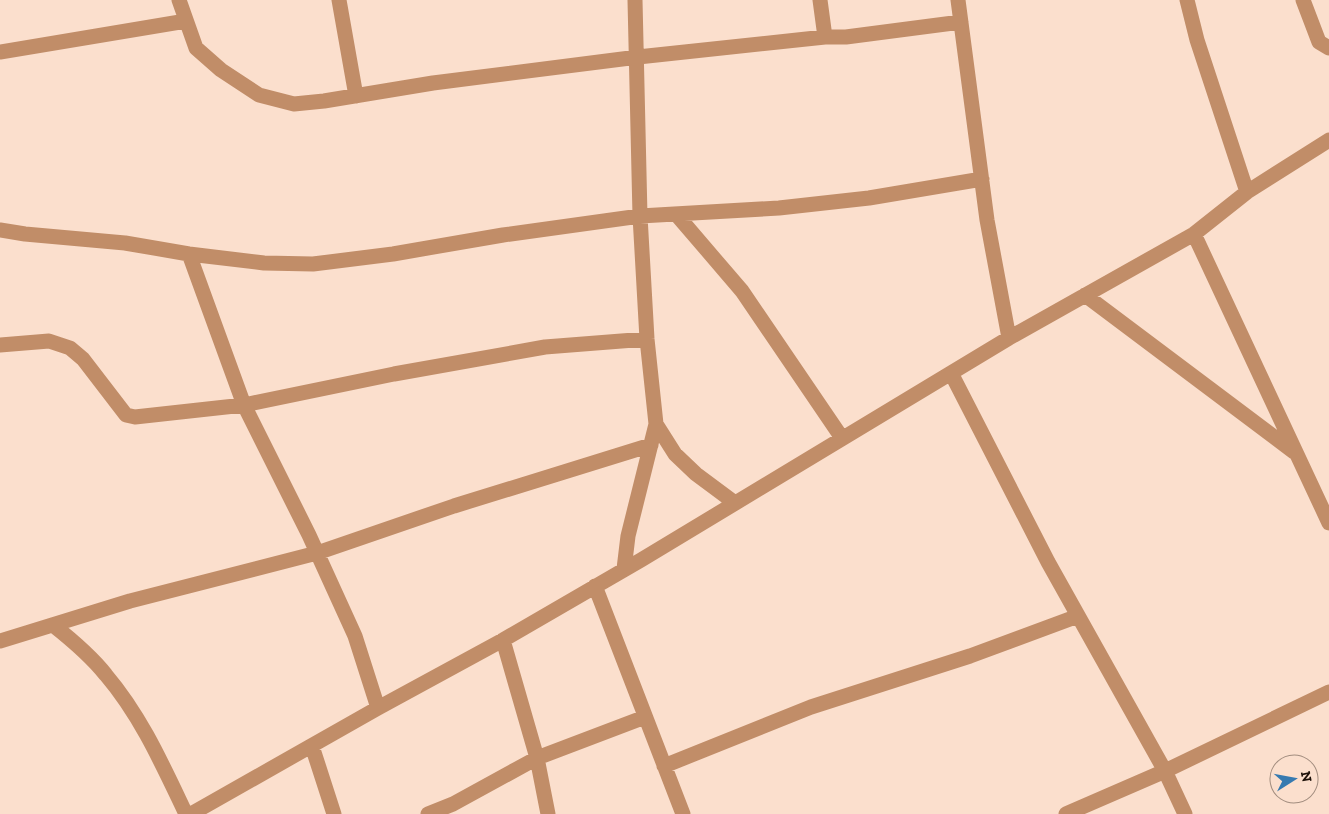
<svg xmlns="http://www.w3.org/2000/svg" width="1329" height="814" font-family="'Zilla Slab',serif">
<style>
.lines{fill:none;stroke-linecap:round;stroke-linejoin:round}
.street{stroke:#c18d68;stroke-width:15}
</style>
<rect width="100%" height="100%" fill="#fbdfcd"/>
<g class="lines">
<path class="street" d="M179 0 196 48 221 70 259 95 294 104 324 101 433 83 638 57 825 37H846L961 22
M339 0 356 96
M820 0 825 37
M958 0 987 220 1009 338
M1187 0 1197 40 1247 192
M1303 0 1319 42 1329 48
M0 52 186 21
M676 214 742 291 842 438
M0 230 25 234 125 243 189 254 264 263 313 264 393 254 503 235 640 216 779 208 869 198 982 179
M1194 234 1329 523
M189 254 244 405 309 535 355 636 378 708
M1085 295 1294 452
M0 345 49 341 70 348 83 359 126 415 135 417 244 405 394 374 545 347 647 339
M951 373 1048 562 1165 771 1185 814
M656 424 675 454 696 474 735 503
M624 569 628 536 656 424 647 339 640 216 635 0
M595 586 683 814
M53 625C72 640 91 656 106 675 141 716 163 766 186 814
M503 640 537 758 548 814
M0 641 130 601 317 553 454 506 651 445
M312 746 334 814
M664 766 811 707 970 656 1078 616
M191 814 378 708 503 640 641 560 1009 338 1194 234 1247 192 1329 140
M428 814 453 804 537 758 645 717
M1066 814 1165 771 1329 692"/>
</g>
<g transform="translate(1294 779) rotate(79)"><circle r="24" fill="#fbdfcd" stroke="#a28d7f"/>
<path d="M0-4L9 19L0 12L-9 19Z" fill="#367ab0"/>
<text y="-8" font-size="14" font-weight="bold" text-anchor="middle" fill="#1d1109">N</text>
</g>
</svg>
